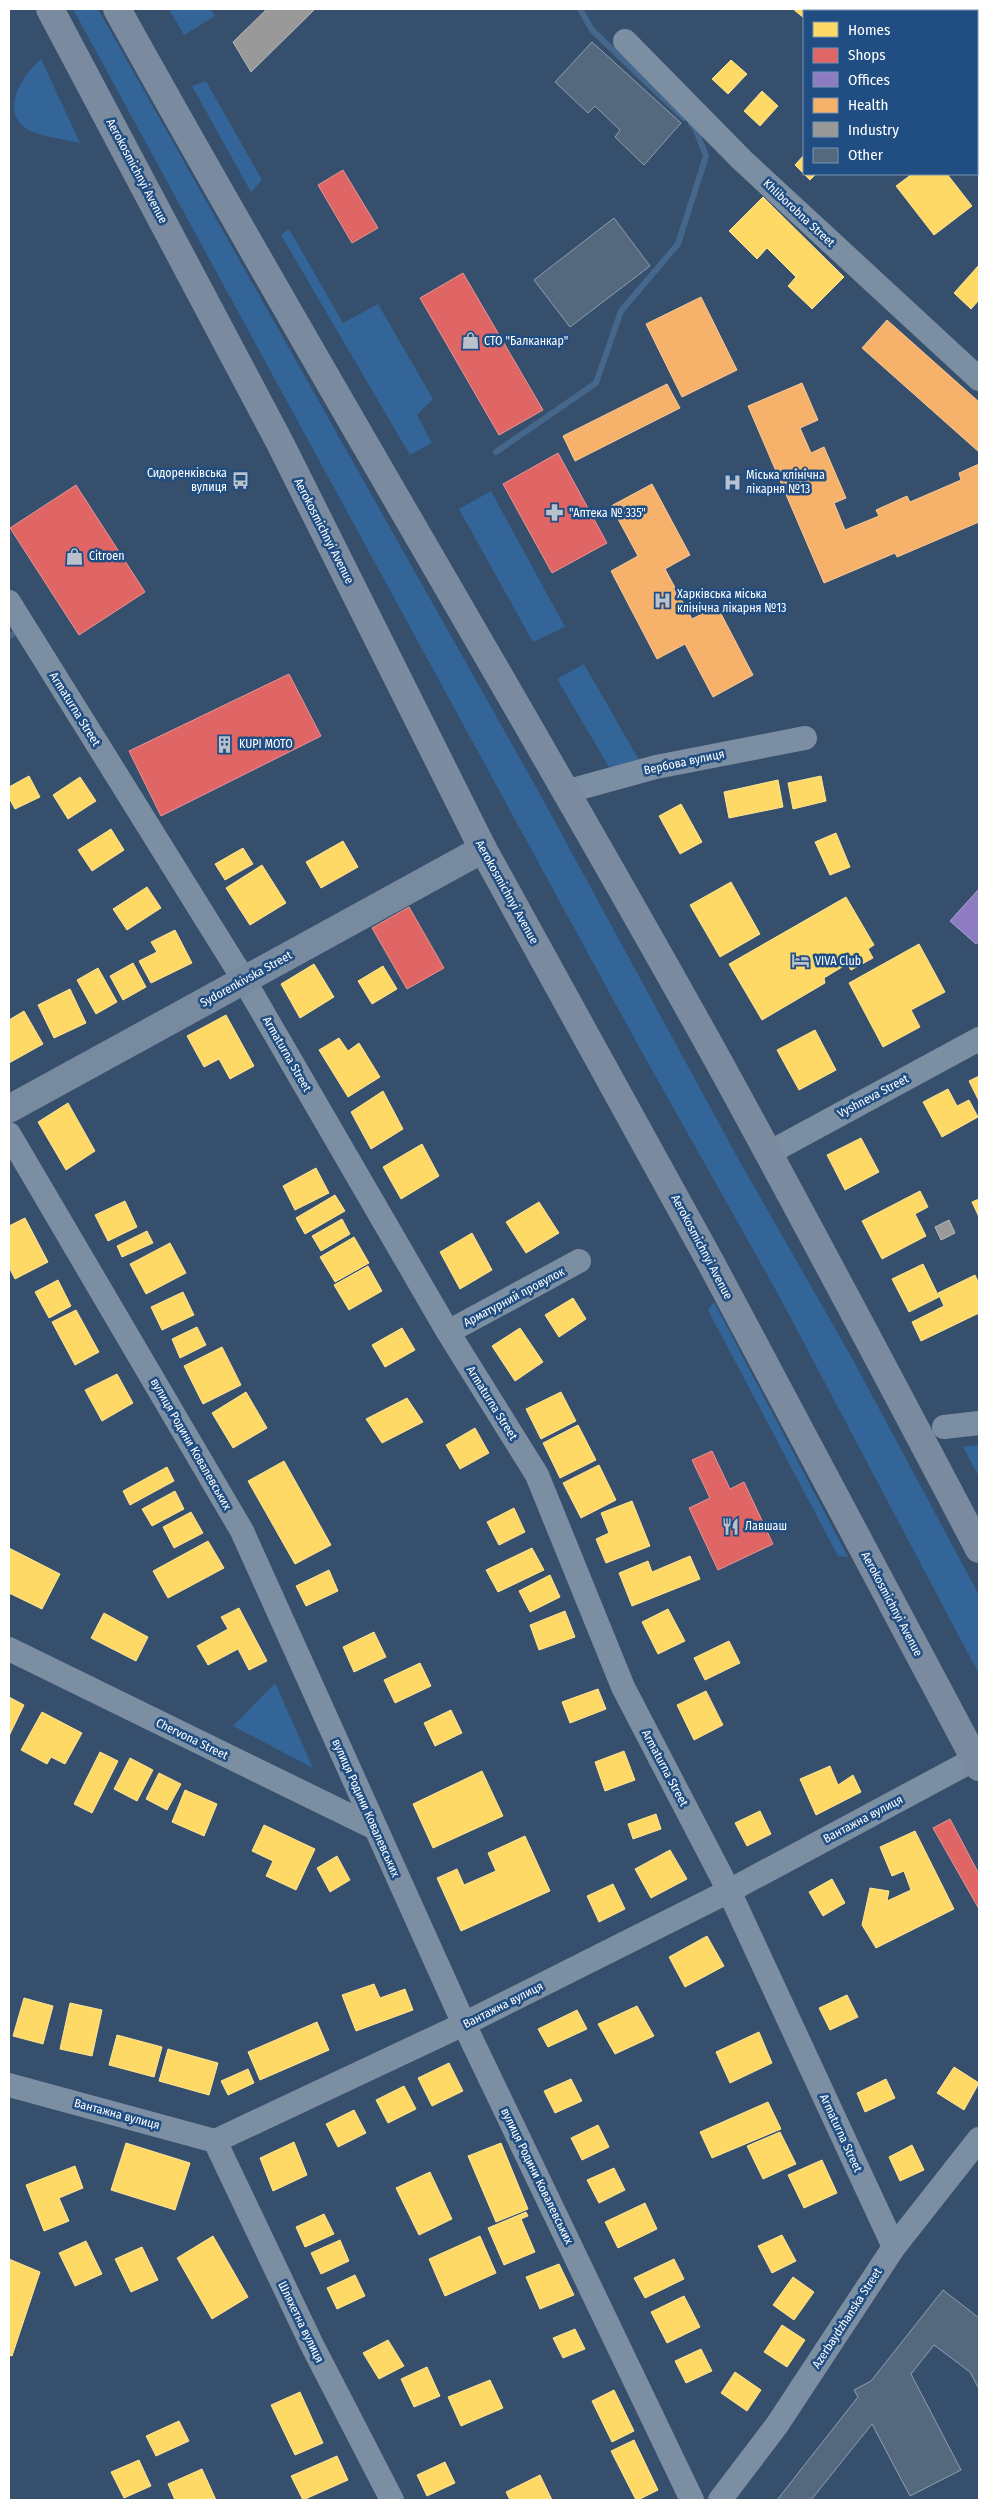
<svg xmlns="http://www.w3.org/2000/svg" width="988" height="2509" font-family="'Fira Sans Condensed',sans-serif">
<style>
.green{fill:#336599}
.homes{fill:#ffd966;stroke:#ffe494}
.shops{fill:#e06666;stroke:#e99494}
.offices{fill:#8e7cc3;stroke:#b0a3d5}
.health{fill:#f6b26b;stroke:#f9c997}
.industry{fill:#999;stroke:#b8b8b8}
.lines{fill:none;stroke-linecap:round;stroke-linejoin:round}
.stream{stroke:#45678b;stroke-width:6}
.building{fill:#54687e;stroke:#909fb0}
.street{stroke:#7c8ea2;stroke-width:24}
.secondary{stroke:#778a9f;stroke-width:28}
.primary{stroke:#7b8b9f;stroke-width:28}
.labels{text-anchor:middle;stroke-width:5;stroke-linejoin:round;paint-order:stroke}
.street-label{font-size:12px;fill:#fff;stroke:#204e82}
.poi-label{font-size:12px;fill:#fff;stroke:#204e82;text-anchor:start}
</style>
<rect width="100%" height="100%" fill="#364f6c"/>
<path class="green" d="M73 9H98L536 787 740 1162 853 1360 979 1595V1674L778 1294 638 1045Z
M169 9H211L215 16 184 35Z
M41 59 80 143C63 139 44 137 28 130 0 112 20 77 41 59Z
M206 81 262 180 251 192 192 86Z
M289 229 343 323 378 304 433 399 417 415 432 443 410 455 281 235Z
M491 491 565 627 533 642 459 509Z
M584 664 639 760 609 767 557 679Z
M714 1302 848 1557 838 1556 708 1310Z
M979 1445V1477L963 1447Z
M275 1683 313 1768 233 1726Z"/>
<path class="homes" d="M793 9H829L826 11H804V18Z
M731 60 747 74 728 94 712 79Z
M762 91 778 106 760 126 744 111Z
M804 155V174H816L810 180 795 165Z
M912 174H947L972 206 934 235 896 186Z
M763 197 844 277 812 309 788 286 796 277 767 248 757 259 729 231Z
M979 265V300L971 309 954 293Z
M29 776 40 797 15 809 9 798V787Z
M821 776 826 801 793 809 788 783Z
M80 777 96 801 68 819 53 795Z
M778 780 783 807 729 818 724 792Z
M681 804 702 842 680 854 659 816Z
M111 829 124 850 92 871 78 850Z
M836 833 850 867 830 875 815 842Z
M343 841 358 867 321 888 306 862Z
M243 848 253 864 225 880 215 864Z
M262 865 286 903 250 925 226 888Z
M731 882 760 934 720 957 690 905Z
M147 887 161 908 127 930 113 909Z
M846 897 874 945 868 949 873 958 851 970 847 964 824 978 825 983 762 1020 729 964Z
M175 930 192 963 151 983 139 961 157 952 151 942Z
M919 944 945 992 911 1010 920 1027 883 1047 849 983Z
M133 963 146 987 123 1000 110 976Z
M314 964 334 997 300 1018 281 984Z
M383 966 397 989 372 1004 358 981Z
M98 968 117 1002 96 1014 77 980Z
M70 989 86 1023 54 1038 38 1005Z
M24 1011 43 1044 9 1063V1020Z
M226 1015 254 1066 230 1079 219 1059 204 1067 187 1036Z
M815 1030 836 1070 799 1090 777 1050Z
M339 1038 348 1051 359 1043 380 1077 348 1097 319 1050Z
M979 1076V1101L969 1081Z
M948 1089 957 1106 969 1100 978 1117 942 1137 923 1102Z
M383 1091 403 1129 371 1149 351 1112Z
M68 1103 95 1151 66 1170 38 1122Z
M861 1138 879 1172 845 1190 827 1155Z
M422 1144 439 1176 401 1199 383 1167Z
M316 1168 329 1193 295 1210 283 1186Z
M920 1191 928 1207 915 1214 926 1236 882 1259 862 1221Z
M335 1195 345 1211 305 1234 296 1218Z
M979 1199V1217L972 1202Z
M125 1201 137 1227 108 1241 95 1215Z
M539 1202 559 1233 526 1253 506 1222Z
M25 1218 48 1262 15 1279 9 1267V1226Z
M342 1219 350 1234 321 1251 312 1236Z
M147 1231 153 1243 122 1257 117 1246Z
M472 1233 492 1270 460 1289 440 1252Z
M354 1237 369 1263 335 1282 320 1257Z
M170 1243 186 1273 146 1294 130 1264Z
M923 1264 939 1297 909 1312 892 1279Z
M368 1266 382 1291 349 1310 334 1285Z
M975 1275 979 1284V1313L921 1341 912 1322 944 1306 938 1293Z
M58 1280 71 1306 49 1318 35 1292Z
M183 1292 194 1315 162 1330 151 1307Z
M573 1298 586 1319 559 1337 545 1315Z
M76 1310 99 1352 75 1365 52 1322Z
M197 1327 206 1345 180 1358 172 1339Z
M402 1328 415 1350 385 1367 372 1345Z
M520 1328 543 1362 515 1381 492 1346Z
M222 1347 241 1385 203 1404 184 1366Z
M117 1374 133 1403 102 1421 85 1390Z
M246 1392 267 1428 233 1448 212 1413Z
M561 1392 576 1421 541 1439 526 1409Z
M407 1398 423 1422 382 1443 366 1419Z
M578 1425 596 1460 560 1478 543 1443Z
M475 1428 489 1453 460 1469 446 1445Z
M284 1461 331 1545 295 1564 248 1481Z
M599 1465 616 1500 581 1518 563 1483Z
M167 1467 174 1481 130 1505 123 1491Z
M175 1491 184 1509 152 1526 142 1509Z
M632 1501 650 1546 606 1563 596 1539 609 1533 601 1513Z
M514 1508 525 1532 499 1545 487 1522Z
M191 1512 203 1533 174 1548 163 1527Z
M208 1541 224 1568 168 1598 153 1571Z
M9 1548 60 1574 42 1609 9 1593Z
M532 1548 544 1570 498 1592 486 1570Z
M690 1556 700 1579 632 1606 619 1573 648 1561 652 1572Z
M329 1570 338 1591 306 1606 296 1586Z
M550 1575 560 1597 530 1612 519 1591Z
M239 1608 267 1661 249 1670 238 1649 208 1665 197 1646 228 1629 221 1617Z
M668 1609 685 1641 658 1654 642 1622Z
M565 1611 575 1637 539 1650 530 1625Z
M104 1613 148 1637 136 1661 91 1638Z
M374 1632 386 1657 354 1672 343 1647Z
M729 1641 740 1663 705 1680 694 1658Z
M420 1663 431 1686 395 1703 384 1680Z
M598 1689 606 1709 570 1723 562 1702Z
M706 1691 723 1725 694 1740 677 1705Z
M9 1697 24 1705 9 1736Z
M451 1710 462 1733 435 1746 424 1723Z
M42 1712 82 1733 65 1764 51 1757 47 1764 21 1750Z
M624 1751 635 1780 605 1791 595 1762Z
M100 1752 118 1761 92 1813 74 1804Z
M130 1758 153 1770 137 1801 114 1789Z
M830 1766 838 1785 853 1775 861 1792 816 1815 800 1779Z
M482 1771 503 1816 433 1848 413 1804Z
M159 1773 181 1784 167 1810 146 1799Z
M185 1790 217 1804 204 1836 172 1822Z
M760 1811 771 1834 747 1846 735 1823Z
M656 1814 661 1829 633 1839 628 1824Z
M264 1825 315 1849 296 1890 266 1876 273 1861 252 1851Z
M915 1831 954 1909 876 1948 862 1925 870 1888 889 1891 887 1901 911 1890 904 1871 892 1876 880 1847Z
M525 1836 550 1891 461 1931 437 1878 457 1869 464 1885 496 1871 488 1853Z
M670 1850 687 1879 651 1898 635 1869Z
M337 1856 350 1880 330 1892 317 1868Z
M832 1879 845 1903 823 1916 809 1892Z
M613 1884 625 1909 599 1922 587 1896Z
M707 1936 724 1966 685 1987 669 1957Z
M374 1984 380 1998 405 1989 413 2010 356 2031 342 1995Z
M847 1995 858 2017 830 2030 819 2008Z
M24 1998 53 2006 43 2044 13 2036Z
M70 2003 102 2010 92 2056 60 2049Z
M637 2006 654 2036 615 2054 598 2024Z
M577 2010 587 2029 548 2047 538 2029Z
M317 2022 329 2050 260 2080 248 2052Z
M759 2032 772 2063 730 2083 716 2052Z
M117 2035 162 2047 154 2077 109 2065Z
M168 2049 218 2063 209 2095 159 2081Z
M449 2063 463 2091 432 2106 418 2078Z
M954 2067 979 2083 964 2110 937 2093Z
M248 2069 254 2083 228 2095 221 2081Z
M571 2079 582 2101 555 2113 544 2091Z
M886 2079 895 2098 865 2112 857 2093Z
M404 2086 416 2109 388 2123 376 2100Z
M768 2102 781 2129 712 2158 700 2132Z
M354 2110 366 2133 338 2147 326 2124Z
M598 2125 609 2147 582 2160 571 2138Z
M780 2132 796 2164 763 2179 747 2146Z
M294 2142 307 2175 273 2191 260 2158Z
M126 2143 190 2163 175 2210 111 2190Z
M501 2143 528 2209 496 2222 468 2156Z
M912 2145 924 2170 900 2181 889 2157Z
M822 2160 837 2193 804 2208 788 2175Z
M75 2166 83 2188 59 2198 69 2221 44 2231 26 2185Z
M614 2168 625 2190 599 2203 587 2180Z
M430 2172 452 2219 419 2235 396 2188Z
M645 2203 657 2229 618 2248 605 2222Z
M526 2212 528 2216 521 2219 535 2252 504 2265 488 2228Z
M324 2214 334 2234 305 2247 296 2227Z
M782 2235 796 2261 772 2273 758 2246Z
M213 2236 248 2297 212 2319 177 2258Z
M480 2236 496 2273 445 2296 429 2259Z
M340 2240 349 2261 321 2274 311 2253Z
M86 2241 102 2274 75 2286 59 2253Z
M142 2247 158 2280 131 2292 115 2259Z
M9 2259 40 2272 12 2356 9 2355Z
M674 2259 684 2279 645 2298 634 2278Z
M559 2264 574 2295 540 2309 526 2277Z
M355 2275 365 2296 337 2309 327 2288Z
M793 2277 814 2292 794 2320 773 2305Z
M684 2296 700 2327 667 2343 651 2312Z
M782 2325 805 2340 787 2367 764 2352Z
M575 2329 585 2349 563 2358 553 2338Z
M388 2340 404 2366 379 2379 363 2353Z
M701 2349 712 2371 686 2383 675 2361Z
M427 2367 440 2396 414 2407 401 2379Z
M735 2372 761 2390 747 2411 721 2393Z
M490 2380 503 2408 461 2426 448 2397Z
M614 2390 634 2431 612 2442 592 2401Z
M300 2392 323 2443 295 2455 271 2405Z
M179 2421 189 2441 156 2456 146 2436Z
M634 2440 658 2490 638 2500H636L611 2451Z
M337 2456 348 2480 303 2500 291 2476Z
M139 2460 151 2486 124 2498 111 2472Z
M445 2462 455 2483 427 2496 417 2475Z
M202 2469 216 2500H175L168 2484Z
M540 2475 552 2500H510L506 2492Z"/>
<path class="shops" d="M343 170 378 228 352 243 318 185Z
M463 273 543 410 499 435 420 298Z
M558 453 607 543 552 573 503 484Z
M76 485 145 592 79 635 10 528Z
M289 674 321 736 161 816 129 751Z
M409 907 444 968 407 989 372 928Z
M712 1451 730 1489 744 1482 773 1544 718 1570 689 1508 710 1498 692 1460Z
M950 1819 979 1874V1909L933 1828Z"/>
<path class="offices" d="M979 889V941L976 944 950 921Z"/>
<path class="health" d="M701 297 737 370 682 397 646 324Z
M887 320 979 402V452L862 348Z
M802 383 818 420 800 428 811 453 824 447 846 498 834 503 845 530 879 516 876 510 907 496 910 502 961 480 959 473 979 464V522L897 557 895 553 824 583 748 406Z
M667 384 680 408 575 461 563 436Z
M652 484 690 555 665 569 692 619 717 606 753 675 713 697 685 644 657 659 611 571 638 556 611 506Z"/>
<path class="industry" d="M267 9H315L251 72 233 42Z
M949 1220 955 1233 941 1240 935 1227Z"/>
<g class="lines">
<path class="stream" d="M580 9 592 30 684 118
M496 452 596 383 621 311 678 244 706 156 695 128 691 124
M9 636 13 634"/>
</g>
<path class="building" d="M592 42 681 123 644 165 615 137 620 130 595 106 588 113 555 82Z
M614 218 650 266 570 327 534 280Z
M943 2290 979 2318V2389L970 2372 934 2345 911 2374 961 2470 910 2496 872 2424 811 2500H777L858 2397 854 2390 871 2381Z"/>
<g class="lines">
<path class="street" d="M884 9 887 11
M625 41 742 160 979 379
M977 83 979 85
M9 602 244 980 448 1332 537 1475 623 1687 729 1891 894 2247
M565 792 656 767 805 738
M9 1134 242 1531 464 2024 692 2500
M767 1154 979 1039
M448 1332 579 1261
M944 1427 979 1423
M9 1649 375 1828
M9 2085 215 2141 464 2024 729 1891 975 1759
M215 2141 311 2343 392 2500
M720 2500 777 2425 894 2247 979 2139"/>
<path class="secondary" d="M9 1109 483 849"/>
<path class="primary" d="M50 9 280 443 483 849 711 1263 979 1767
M117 9C313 363 524 710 720 1064 808 1225 894 1387 979 1549"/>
</g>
<defs>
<symbol id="shop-bare" viewBox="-9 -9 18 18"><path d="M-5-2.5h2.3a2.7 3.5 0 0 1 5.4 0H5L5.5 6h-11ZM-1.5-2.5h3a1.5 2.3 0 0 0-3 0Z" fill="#b9c1cc" stroke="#204e82" stroke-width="2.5" paint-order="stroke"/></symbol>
<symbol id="bus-bare" viewBox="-9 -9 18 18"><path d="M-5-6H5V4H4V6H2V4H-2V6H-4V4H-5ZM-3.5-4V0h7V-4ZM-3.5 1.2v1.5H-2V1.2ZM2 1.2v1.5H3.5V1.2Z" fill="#b9c1cc" stroke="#204e82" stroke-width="2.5" paint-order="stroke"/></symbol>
<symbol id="hospital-bare" viewBox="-9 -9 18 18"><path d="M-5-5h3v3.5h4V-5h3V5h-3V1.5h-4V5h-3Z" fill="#b9c1cc" stroke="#204e82" stroke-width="2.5" paint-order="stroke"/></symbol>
<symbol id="pharmacy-bare" viewBox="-9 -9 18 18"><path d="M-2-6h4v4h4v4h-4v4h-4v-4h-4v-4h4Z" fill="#b9c1cc" stroke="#204e82" stroke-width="2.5" paint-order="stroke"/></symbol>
<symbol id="building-bare" viewBox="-9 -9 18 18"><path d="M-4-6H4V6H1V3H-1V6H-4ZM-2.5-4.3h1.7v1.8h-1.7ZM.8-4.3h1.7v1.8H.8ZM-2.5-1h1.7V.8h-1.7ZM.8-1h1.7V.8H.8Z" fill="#b9c1cc" stroke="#204e82" stroke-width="2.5" paint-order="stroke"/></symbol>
<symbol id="hotel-bare" viewBox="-9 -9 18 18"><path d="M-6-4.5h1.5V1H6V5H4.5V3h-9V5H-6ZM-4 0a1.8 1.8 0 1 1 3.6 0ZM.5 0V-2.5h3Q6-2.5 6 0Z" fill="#b9c1cc" stroke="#204e82" stroke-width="2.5" paint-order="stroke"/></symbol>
<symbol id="restaurant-bare" viewBox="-9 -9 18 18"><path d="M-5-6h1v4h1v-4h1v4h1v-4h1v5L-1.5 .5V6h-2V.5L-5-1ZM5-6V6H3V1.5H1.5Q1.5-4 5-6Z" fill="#b9c1cc" stroke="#204e82" stroke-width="2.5" paint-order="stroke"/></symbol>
</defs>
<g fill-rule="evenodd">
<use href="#shop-bare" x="458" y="328" width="25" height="25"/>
<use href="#bus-bare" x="228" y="468" width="25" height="25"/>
<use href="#hospital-bare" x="720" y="470" width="25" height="25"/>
<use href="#pharmacy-bare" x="542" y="500" width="25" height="25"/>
<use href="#shop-bare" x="62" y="544" width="25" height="25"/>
<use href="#hospital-bare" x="650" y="588" width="25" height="25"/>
<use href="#building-bare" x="212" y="732" width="25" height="25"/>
<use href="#hotel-bare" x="788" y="948" width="25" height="25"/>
<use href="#restaurant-bare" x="718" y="1514" width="25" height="25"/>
</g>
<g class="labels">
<g class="street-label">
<text transform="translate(137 171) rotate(62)" y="4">Aerokosmichnyi Avenue</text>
<text transform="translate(799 213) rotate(43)" y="4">Khliborobna Street</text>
<text transform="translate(324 531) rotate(63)" y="4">Aerokosmichnyi Avenue</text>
<text transform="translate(75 709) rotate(58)" y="4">Armaturna Street</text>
<text transform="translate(684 762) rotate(-12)" y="4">Вербова вулиця</text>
<text transform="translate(507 892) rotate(61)" y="4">Aerokosmichnyi Avenue</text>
<text transform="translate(246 979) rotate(-29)" y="4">Sydorenkivska Street</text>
<text transform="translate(287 1054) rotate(60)" y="4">Armaturna Street</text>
<text transform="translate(873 1096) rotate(-28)" y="4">Vyshneva Street</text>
<text transform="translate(702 1247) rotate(62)" y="4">Aerokosmichnyi Avenue</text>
<text transform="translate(514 1297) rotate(-28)" y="4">Арматурний провулок</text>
<text transform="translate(492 1403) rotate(58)" y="4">Armaturna Street</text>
<text transform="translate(191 1444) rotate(60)" y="4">вулиця Родини Ковалевських</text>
<text transform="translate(892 1604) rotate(62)" y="4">Aerokosmichnyi Avenue</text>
<text transform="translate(192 1739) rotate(26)" y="4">Chervona Street</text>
<text transform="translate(665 1768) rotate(62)" y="4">Armaturna Street</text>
<text transform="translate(366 1808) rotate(66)" y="4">вулиця Родини Ковалевських</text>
<text transform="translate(863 1819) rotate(-28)" y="4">Вантажна вулиця</text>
<text transform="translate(503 2005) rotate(-27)" y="4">Вантажна вулиця</text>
<text transform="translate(117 2114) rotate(15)" y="4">Вантажна вулиця</text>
<text transform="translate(841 2133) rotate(65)" y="4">Armaturna Street</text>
<text transform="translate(537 2176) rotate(64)" y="4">вулиця Родини Ковалевських</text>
<text transform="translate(847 2318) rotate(-57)" y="4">Azerbaydzhanska Street</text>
<text transform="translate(301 2322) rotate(64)" y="4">Шляхетна вулиця</text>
</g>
<g class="poi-label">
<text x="484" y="345">СТО "Балканкар"</text>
<text x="227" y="477" text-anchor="end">Сидоренківська<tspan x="227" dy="14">вулиця</tspan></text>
<text x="746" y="479">Міська клінічна<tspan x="746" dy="14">лікарня №13</tspan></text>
<text x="569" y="517">"Аптека № 335"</text>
<text x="89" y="560">Citroen</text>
<text x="677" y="598">Харківська міська<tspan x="677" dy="14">клінічна лікарня №13</tspan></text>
<text x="239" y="748">KUPI MOTO</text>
<text x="815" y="965">VIVA Club</text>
<text x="745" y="1530">Лавшаш</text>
</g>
</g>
<rect width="988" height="2509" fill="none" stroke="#ffffff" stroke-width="20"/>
<rect x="803" y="10" width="175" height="165" fill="#204e82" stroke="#7995b4"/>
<rect x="813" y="22" width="25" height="15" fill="#ffd966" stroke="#7995b4"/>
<text x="848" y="35" font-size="15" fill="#ffffff">Homes</text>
<rect x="813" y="48" width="25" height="15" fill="#e06666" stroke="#7995b4"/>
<text x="848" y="60" font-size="15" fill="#ffffff">Shops</text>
<rect x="813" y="72" width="25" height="15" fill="#8e7cc3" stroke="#7995b4"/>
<text x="848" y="85" font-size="15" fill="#ffffff">Offices</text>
<rect x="813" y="98" width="25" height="15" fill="#f6b26b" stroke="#7995b4"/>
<text x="848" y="110" font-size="15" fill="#ffffff">Health</text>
<rect x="813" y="122" width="25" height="15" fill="#999999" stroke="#7995b4"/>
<text x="848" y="135" font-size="15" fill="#ffffff">Industry</text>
<rect x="813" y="148" width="25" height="15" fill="#54687e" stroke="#7995b4"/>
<text x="848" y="160" font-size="15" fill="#ffffff">Other</text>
</svg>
